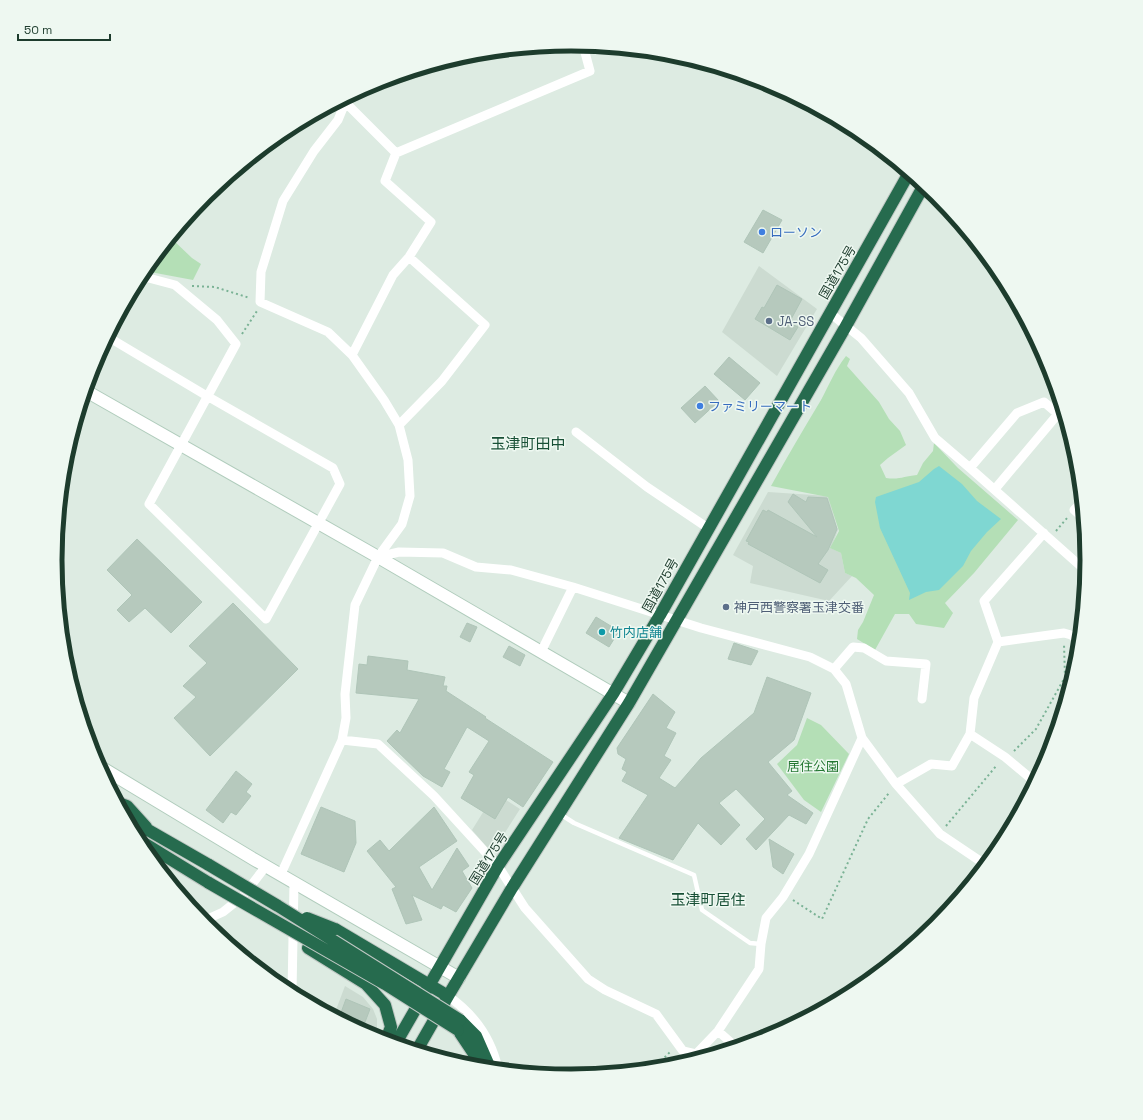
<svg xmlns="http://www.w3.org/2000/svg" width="1143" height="1120" font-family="'Space Grotesk','Noto Sans JP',sans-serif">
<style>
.built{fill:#ccdbd1}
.green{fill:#b4dfb6}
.water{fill:#7fd7d2}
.building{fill:#b6c9bd;stroke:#afc5b8}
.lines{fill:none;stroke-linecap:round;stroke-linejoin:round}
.secondary-casing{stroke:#b0ccbc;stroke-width:14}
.highway-casing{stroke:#c0c8c4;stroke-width:14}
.path{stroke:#7ab295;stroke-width:2;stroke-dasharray:2 3;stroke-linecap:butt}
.lane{stroke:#fff;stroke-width:4.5}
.street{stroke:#fff;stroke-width:9}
.secondary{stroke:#fff;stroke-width:12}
.highway{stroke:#266b4e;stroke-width:12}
.highway-bridge-casing{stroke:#c0c8c4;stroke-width:14;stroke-linecap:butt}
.highway-bridge{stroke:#266b4e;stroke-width:12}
.shop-dot{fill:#3f7fe0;stroke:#eef8f1;stroke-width:1.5}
.service-dot{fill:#5c6f8a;stroke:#eef8f1;stroke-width:1.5}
.culture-dot{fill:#0f9aa8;stroke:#eef8f1;stroke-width:1.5}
.labels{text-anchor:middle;stroke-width:3;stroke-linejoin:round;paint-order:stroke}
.shop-label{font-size:13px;fill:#366cbe;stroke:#eef8f1;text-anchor:start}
.street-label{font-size:13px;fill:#1d3c2d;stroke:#eef8f1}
.service-label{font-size:13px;fill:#4e5e75;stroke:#eef8f1;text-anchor:start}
.culture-label{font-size:13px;fill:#0d838f;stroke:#eef8f1;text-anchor:start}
.park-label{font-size:13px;fill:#247732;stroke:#eef8f1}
.quarter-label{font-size:15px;fill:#185036;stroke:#eef8f1}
.rim{fill:none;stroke:#1d3c2d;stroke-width:5}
</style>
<rect width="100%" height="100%" fill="#ddebe2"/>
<path class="built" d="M759 266 817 309 777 376 722 332Z
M768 492 828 496 838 530 831 548 841 553 845 573 852 576 829 601 750 583 753 566 733 555Z
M495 793 520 809 492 853 472 830Z
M345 986 363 997 373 1009 377 1019V1033L375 1037 334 1015Z"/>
<path class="green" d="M171 238 192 258 201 264 193 280 145 271Z
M846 356 850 359 847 366 879 402 889 419 900 431 906 445 888 458 880 465 886 478C900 480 904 476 917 475L923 463 933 451 934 443 958 468 1018 520 974 573 945 603 953 613 944 628 916 624 909 614H895L875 650 857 639 858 630 863 622 874 595 856 578 845 573 841 553 830 548 839 531 828 497 771 486C787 457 804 428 821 400 829 385 835 370 846 356Z
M807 718 821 725 849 754 821 812 804 800 777 764 797 745Z"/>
<path class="water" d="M939 466 962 484 977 501 1001 519 987 532 971 551 963 566 939 590 926 592 909 600 910 593 880 528 875 502 876 497 919 482 934 469Z"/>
<path class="building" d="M763 210 782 220 763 253 744 242Z
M777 285 802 299 789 323 798 327 790 340 755 319 762 307 764 308Z
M729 357 760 383 745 400 714 374Z
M705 386 719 401 695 423 681 408Z
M793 494 806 502 808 497 827 498 837 529 828 550 818 564 828 570 820 583 748 544 749 542 746 541 763 510 767 512 768 510 817 537 788 502Z
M137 539 202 602 171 633 145 608 129 622 117 610 132 595 107 570Z
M233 603 298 669 210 756 174 718 196 697 183 686 207 663 189 646Z
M596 617 619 631 609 647 586 633Z
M467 623 477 627 470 642 460 637Z
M734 643 758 651 751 665 728 659Z
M509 646 525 655 520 666 503 657Z
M368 656 408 661 407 670 445 677 443 686H447L446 691 486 717 485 718 553 762 523 807 508 797 495 819 461 798 474 775 469 772 489 741 467 727 444 769 450 772 442 787 423 776 394 748 387 741 397 730 400 733 419 699 356 693 359 664 367 665Z
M767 677 811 693 794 740 768 762 792 791 787 795 813 813 806 824 789 815 756 850 746 839 765 819 736 789 719 803 740 825 721 845 698 823 673 860 619 838 648 795 622 781 627 772 622 769 626 759 618 754 617 748 653 694 675 712 666 728 676 733 664 756 671 760 659 778 675 788 701 758 754 713Z
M236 771 252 784 246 792 251 796 236 815 231 812 223 823 206 810Z
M321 807 355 821 356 843 344 872 301 854Z
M434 807 457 841 419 867 432 890 457 848 469 866 462 871 472 888 456 912 443 905 441 909 412 895 422 920 406 924 392 889 396 887 367 851 380 840 389 851Z
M769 839 794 854 783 874 773 867Z
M346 999 370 1009 362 1030 339 1018Z"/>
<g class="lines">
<defs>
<path id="secondary" d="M86 391 378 557 629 703
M99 766 255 860 459 978"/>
<path id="highway" d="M119 803 127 806 146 827
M130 823 148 830 209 865
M139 840 209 883
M335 929 448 996
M308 948 366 984 385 1005 391 1027 386 1040
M460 1020 476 1036 490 1068
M458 1030 474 1054 478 1067
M396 1043 498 866 613 694 660 615 909 173
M417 1050 448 996 512 888 629 703 846 326 924 185"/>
</defs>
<use href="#secondary" class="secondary-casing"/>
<use href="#highway" class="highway-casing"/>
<path class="path" d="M192 286 215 287 250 298
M242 334 257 311
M1056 531 1067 518
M1014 751 1036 729 1065 677 1064 644
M946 826 997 765
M793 900 822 919 868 819 889 793
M654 1068 670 1052"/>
<path class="lane" d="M560 814 574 823 694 875 702 910 750 943 761 944"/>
<path class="street" d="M343 100 396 153 590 71 583 45
M830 313 861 338 909 393 935 438 970 468 1086 571
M108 337 207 396 333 468 340 484 266 619 149 504 236 344 217 320 175 285 141 276
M352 355 393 275 409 257 431 222 385 181 396 153
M399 425 442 381 485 325 409 257
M576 432 647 487 708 528
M970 468 1017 413 1044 402 1058 414 995 489
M1082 502 1074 510 1083 518
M1044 533 984 601 998 642 1064 633 1071 635 1079 641
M378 557 399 552 443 553 476 567 511 570 573 587 701 628 810 657 834 669 846 684 862 738 896 784 940 834 986 865
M541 652 573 587
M834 669 853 647 864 648 886 661 926 664 922 699
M970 734 1005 757 1035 782
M342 740 378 744 434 796 498 866 525 908 588 979 605 990 656 1014 683 1051 696 1054 718 1031 759 969 761 944 766 918 783 897 809 854 862 738
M896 784 931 764 952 766 970 734 974 698 998 642
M281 874 342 740 346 718 345 694 355 605 378 557 402 524 410 496 408 460 399 425 384 400 352 355 328 332 260 302 261 272 283 201 314 151 338 120 345 103
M203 921 223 912 243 896 266 866
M292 993 294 882
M448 996C474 1014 491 1037 498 1069
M718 1031 736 1047"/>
<use href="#secondary" class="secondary"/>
<use href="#highway" class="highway"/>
<defs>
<path id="highway-bridge" d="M209 865 278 906 460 1020
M209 883 385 984 458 1030
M307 918 335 929"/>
</defs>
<use href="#highway-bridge" class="highway-bridge-casing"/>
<use href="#highway-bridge" class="highway-bridge"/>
</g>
<g class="shop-dot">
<circle cx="762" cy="232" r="4"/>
<circle cx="700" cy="406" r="4"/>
</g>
<g class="service-dot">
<circle cx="769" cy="321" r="4"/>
<circle cx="726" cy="607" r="4"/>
</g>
<circle class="culture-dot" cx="602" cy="632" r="4"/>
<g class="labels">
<g class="shop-label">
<text x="770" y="237">ローソン</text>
<text x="708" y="411">ファミリーマート</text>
</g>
<g class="street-label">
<text transform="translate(837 272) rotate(-60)" y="5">国道175号</text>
<text transform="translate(660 585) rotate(-61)" y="5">国道175号</text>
<text transform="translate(488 858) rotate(-58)" y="5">国道175号</text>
</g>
<g class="service-label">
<text x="777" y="326">JA-SS</text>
<text x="734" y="612">神戸西警察署玉津交番</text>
</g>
<g class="culture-label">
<text x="610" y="637">竹内店舗</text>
</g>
<g class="park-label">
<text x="813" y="771">居住公園</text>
</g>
<g class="quarter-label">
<text x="528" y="449">玉津町田中</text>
<text x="708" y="905">玉津町居住</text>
</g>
</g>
<path d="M0 0H1143V1120H0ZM62 560a509 509 0 1 1 1018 0a509 509 0 1 1-1018 0Z" fill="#eef8f1" fill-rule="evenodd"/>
<path class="rim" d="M62 560a509 509 0 1 1 1018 0a509 509 0 1 1-1018 0Z"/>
<path d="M18 34v6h92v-6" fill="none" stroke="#1d3c2d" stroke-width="2"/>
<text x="24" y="34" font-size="12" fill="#1d3c2d" stroke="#eef8f1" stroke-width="3" paint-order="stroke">50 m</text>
</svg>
